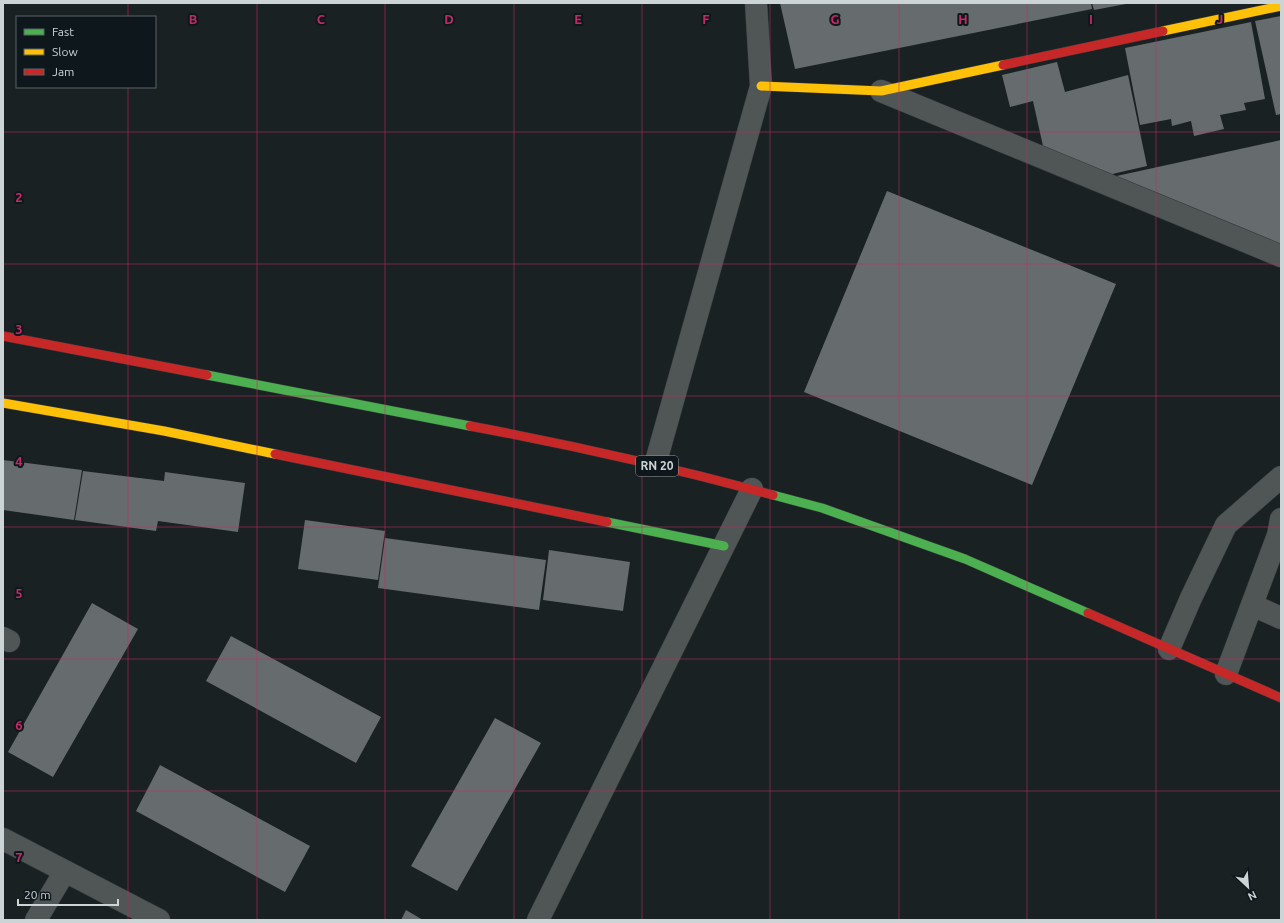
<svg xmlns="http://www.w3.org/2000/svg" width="1284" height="923" font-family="Ubuntu,sans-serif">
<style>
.building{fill:#666c6e}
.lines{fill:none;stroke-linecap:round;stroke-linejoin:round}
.street-casing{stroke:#363a3c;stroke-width:23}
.fast-casing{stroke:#363a3c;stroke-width:10}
.slow-casing{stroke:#363a3c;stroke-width:10}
.jam-casing{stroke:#363a3c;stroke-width:10}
.street{stroke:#505556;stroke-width:22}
.fast{stroke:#4caf50;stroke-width:9}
.slow{stroke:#ffc107;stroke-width:9}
.jam{stroke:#c62828;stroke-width:9}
.grid{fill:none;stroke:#c32b67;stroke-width:1;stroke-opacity:0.55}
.labels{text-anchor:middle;stroke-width:4;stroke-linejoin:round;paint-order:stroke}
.shield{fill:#0e181c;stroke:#949c9e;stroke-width:1}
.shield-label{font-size:12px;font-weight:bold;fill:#cdd4d6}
.grid-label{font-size:13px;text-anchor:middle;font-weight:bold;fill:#c32b67;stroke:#0e181c;stroke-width:4;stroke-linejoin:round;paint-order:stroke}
</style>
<rect width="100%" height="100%" fill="#1a2122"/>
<path class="building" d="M780 3H1091L1092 9 795 69Z
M1092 3H1126V4L1094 10Z
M1281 16V114L1276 115 1255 21Z
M1251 22 1265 99 1244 103 1246 110 1220 115 1224 129 1194 136 1191 121 1172 126 1171 119 1140 125 1125 48Z
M1057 62 1065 92 1128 75 1147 166 1108 175 1043 146 1033 101 1010 107 1002 75Z
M1281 140V250L1112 177Z
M887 191 1116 284 1032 485 804 392Z
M3 460 82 470 74 520 3 510Z
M83 471 164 481 165 472 245 483 238 532 158 521 156 531 75 520Z
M305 520 385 531 378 580 298 569Z
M385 538 546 560 539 610 378 588Z
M549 550 630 562 623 611 543 600Z
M92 603 138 629 53 777 8 752Z
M231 636 381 717 356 763 206 681Z
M495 718 541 743 457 891 411 866Z
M160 765 310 846 285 892 136 811Z
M406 910 423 920H401Z"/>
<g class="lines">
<defs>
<path id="street" d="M881 91 1281 256
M655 465 761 86 756 3
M1252 605 1281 618
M3 638 9 641
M1169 649 1191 598 1226 525 1281 477
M1226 674 1278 535 1281 519
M3 839 159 920
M36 920 65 871
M538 920 752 489"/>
<path id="fast" d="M207 375 470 426
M773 495 822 508 965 559 1088 613
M607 522 724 546"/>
<path id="slow" d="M1163 31 1281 6
M761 86 881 91 1003 65
M3 403 164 431 275 454"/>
<path id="jam" d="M1003 65 1163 31
M3 336 207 375
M470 426C572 445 673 468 773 495
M275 454 607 522
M1088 613 1281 698"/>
</defs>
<use href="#street" class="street-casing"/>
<use href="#fast" class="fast-casing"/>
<use href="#slow" class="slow-casing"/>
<use href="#jam" class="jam-casing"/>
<use href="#street" class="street"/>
<use href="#fast" class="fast"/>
<use href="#slow" class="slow"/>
<use href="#jam" class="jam"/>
</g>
<path class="grid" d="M128 3V17M257 3V920M385 3V920M514 3V920M642 3V920M770 3V920M899 3V920M1027 3V920M1156 3V920M128 87V920M3 132H1281M3 264H1281M3 396H1281M3 527H1281M3 659H1281M3 791H1281"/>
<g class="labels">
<rect class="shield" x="636" y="456" width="42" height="20" rx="3"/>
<g class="shield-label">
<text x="657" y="470">RN 20</text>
</g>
</g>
<g class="grid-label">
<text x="193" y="24">B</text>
<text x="321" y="24">C</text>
<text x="449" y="24">D</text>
<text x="578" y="24">E</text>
<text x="706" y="24">F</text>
<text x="835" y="24">G</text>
<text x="963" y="24">H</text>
<text x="1091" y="24">I</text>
<text x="1220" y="24">J</text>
<text x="19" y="202">2</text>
<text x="19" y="334">3</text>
<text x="19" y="466">4</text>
<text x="19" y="598">5</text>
<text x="19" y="730">6</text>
<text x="19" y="862">7</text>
</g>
<rect width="1284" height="923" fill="none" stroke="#cdd4d6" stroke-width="8"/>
<rect x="16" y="16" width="140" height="72" fill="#0e181c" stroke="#5a6366"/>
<rect x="24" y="29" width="20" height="6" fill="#4caf50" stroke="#5a6366"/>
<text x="52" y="36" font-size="12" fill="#cdd4d6">Fast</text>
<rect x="24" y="49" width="20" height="6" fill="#ffc107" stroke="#5a6366"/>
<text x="52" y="56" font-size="12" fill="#cdd4d6">Slow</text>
<rect x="24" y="69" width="20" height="6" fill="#c62828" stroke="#5a6366"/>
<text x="52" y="76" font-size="12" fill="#cdd4d6">Jam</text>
<g transform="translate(1248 887) rotate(154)" stroke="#0e181c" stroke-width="3" paint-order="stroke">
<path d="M0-3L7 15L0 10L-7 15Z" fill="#cdd4d6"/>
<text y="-6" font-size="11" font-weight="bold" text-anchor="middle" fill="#cdd4d6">N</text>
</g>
<path d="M18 899v6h100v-6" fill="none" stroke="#cdd4d6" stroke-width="2"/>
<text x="24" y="899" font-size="12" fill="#cdd4d6" stroke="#0e181c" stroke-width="3" paint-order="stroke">20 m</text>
</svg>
